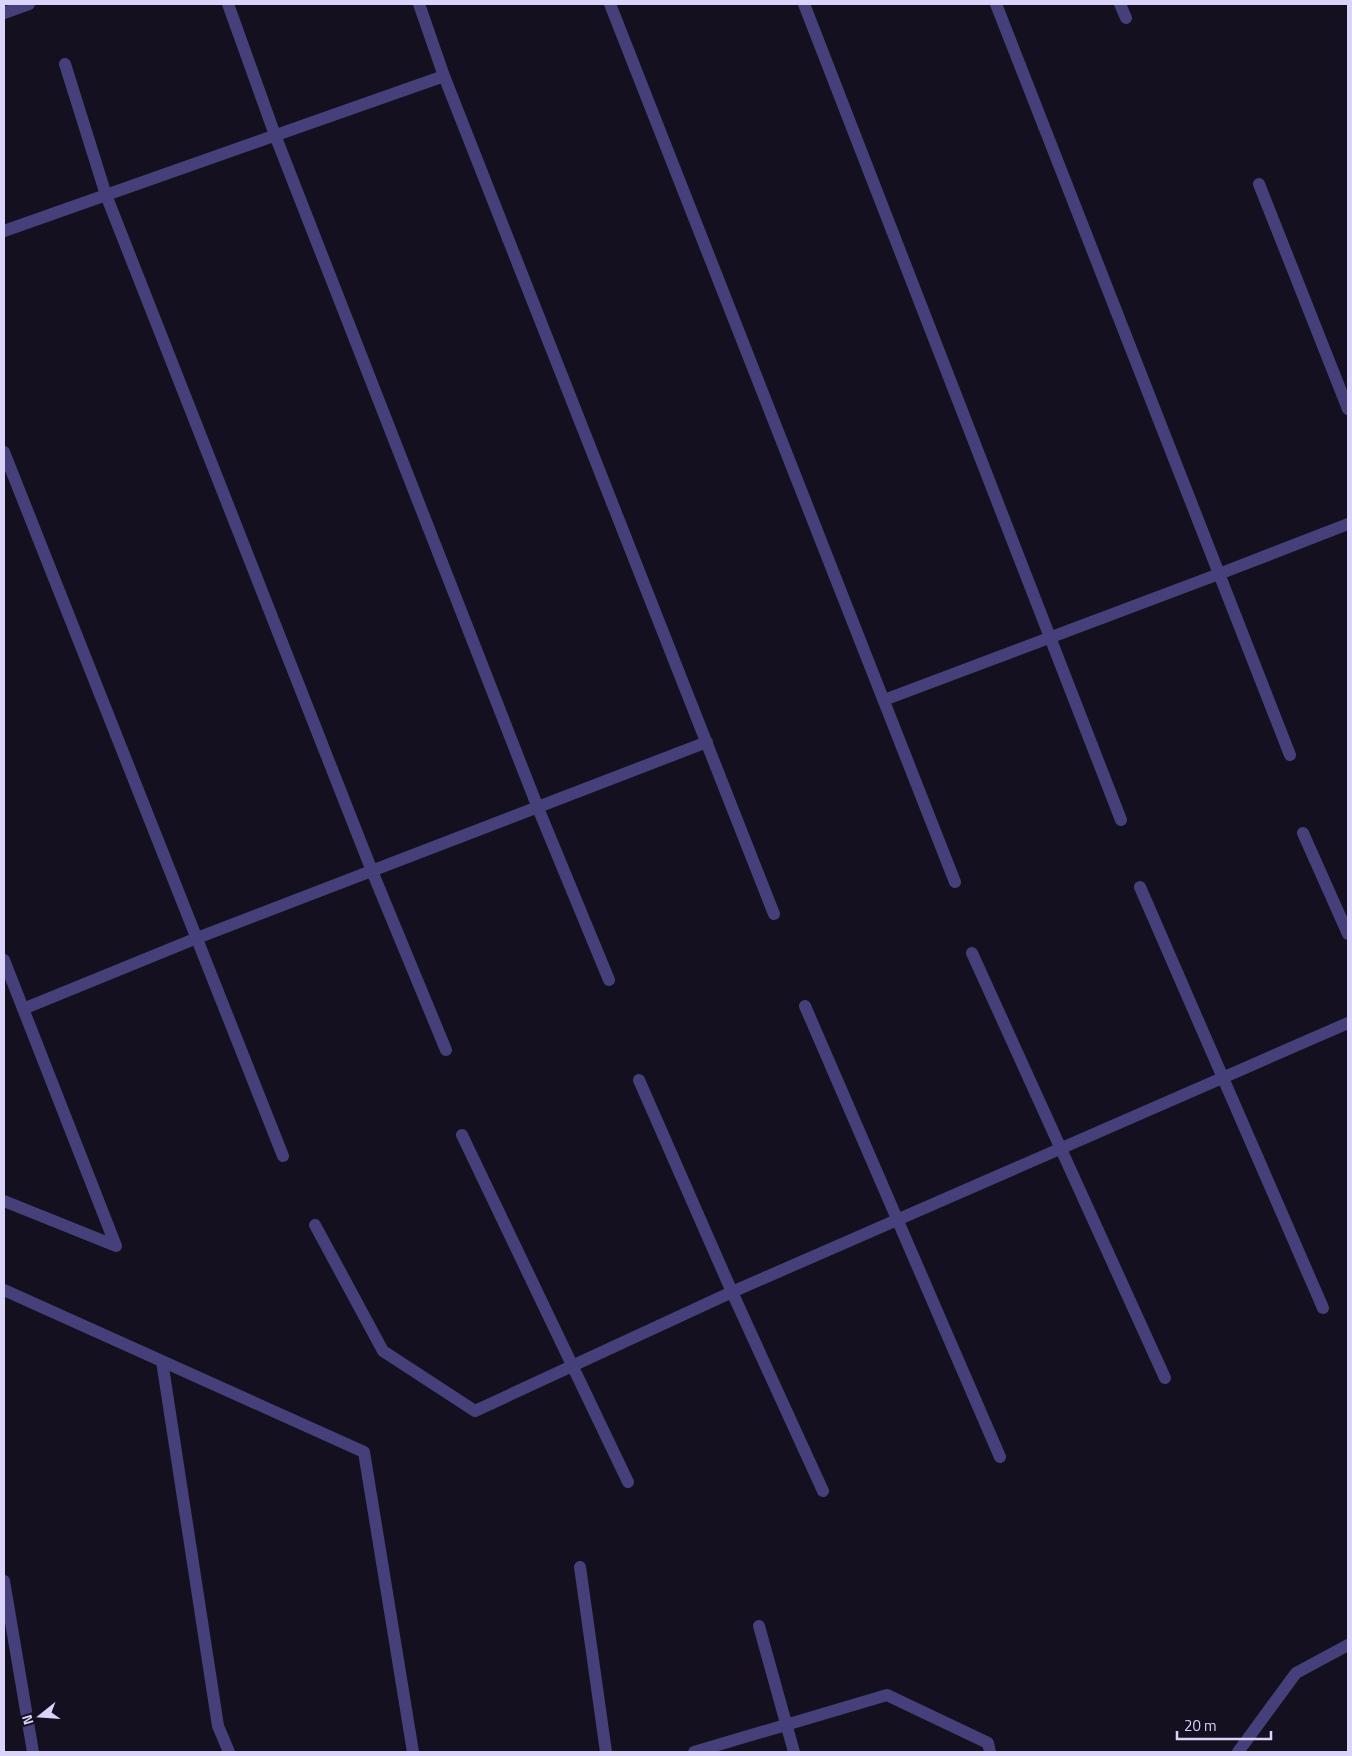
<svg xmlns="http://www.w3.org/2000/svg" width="1352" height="1756" font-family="'Titillium Web',sans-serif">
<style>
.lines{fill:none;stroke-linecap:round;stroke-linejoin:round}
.street{stroke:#46407a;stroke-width:12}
</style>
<rect width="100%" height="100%" fill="#141020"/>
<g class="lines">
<path class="street" d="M228 4 275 135 538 808 609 980
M419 4 444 76 774 914
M610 4 955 882
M804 4 1121 820
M996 4 1290 755
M1120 4 1126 18
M4 13 29 4
M65 64 106 195 372 871 446 1050
M1259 184 1348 409
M4 231 444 76
M4 452 283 1156
M884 700 1219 574 1348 524
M1303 833 1348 934
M1140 887 1323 1308
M972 953 1165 1378
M4 960 116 1246 4 1201
M805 1006 1000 1457
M23 1009 197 938 707 742
M639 1080 732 1292 823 1491
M462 1135 628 1482
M315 1225 383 1351 475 1411 732 1292 1348 1023
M4 1290 364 1452 413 1752
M162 1361 218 1726 229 1752
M580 1567 606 1752
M4 1581 33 1752
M759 1626 794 1752
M694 1752 887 1695 988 1743 990 1752
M1238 1752 1296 1673 1348 1645"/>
</g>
<rect width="1352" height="1756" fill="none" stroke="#dbd4fa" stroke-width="10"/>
<g transform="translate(40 1716) rotate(253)" stroke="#141020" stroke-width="4" paint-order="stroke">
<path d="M0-4L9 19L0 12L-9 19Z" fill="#dbd4fa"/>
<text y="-8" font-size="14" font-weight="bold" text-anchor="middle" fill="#dbd4fa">N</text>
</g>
<path d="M1177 1731v8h94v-8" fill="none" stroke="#dbd4fa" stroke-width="2.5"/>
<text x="1184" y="1731" font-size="15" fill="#dbd4fa" stroke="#141020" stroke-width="4" paint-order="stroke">20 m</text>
</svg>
